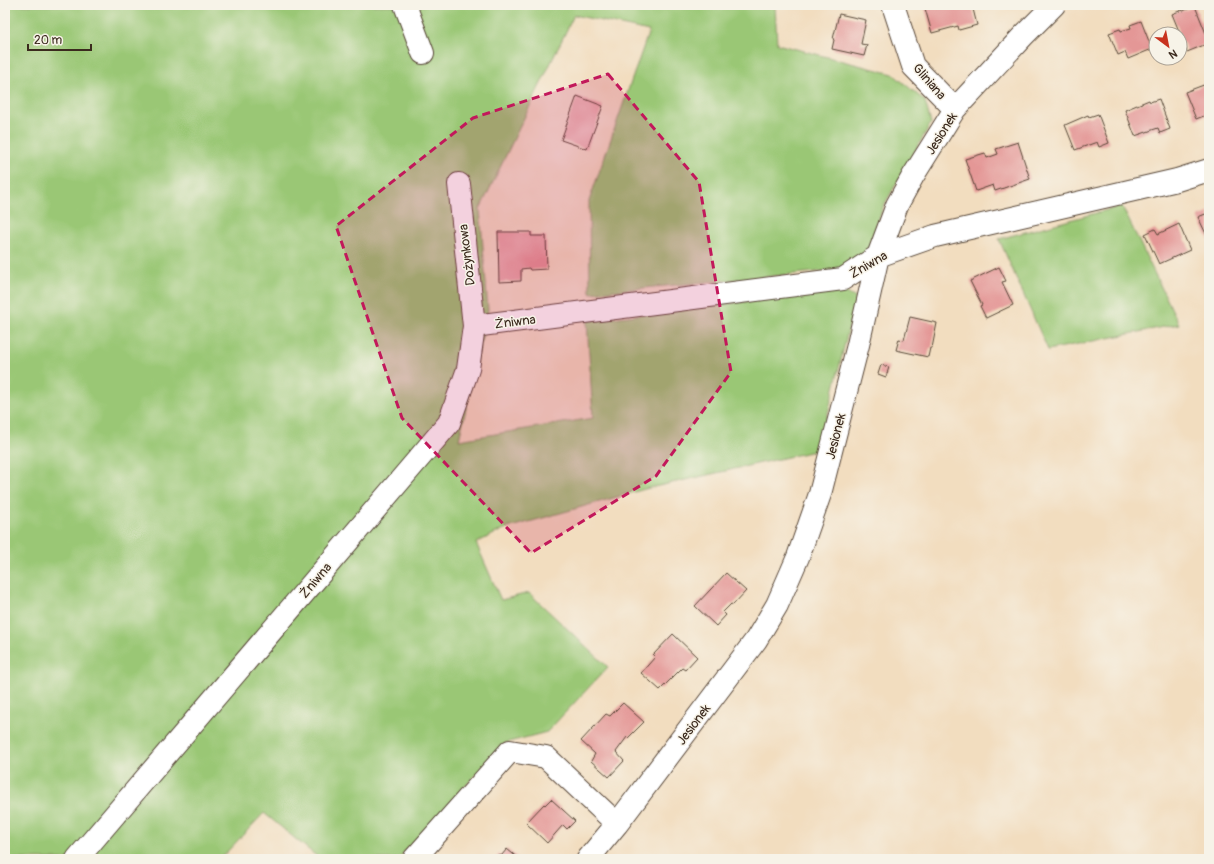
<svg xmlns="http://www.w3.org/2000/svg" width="1214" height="864" font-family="Pangolin,sans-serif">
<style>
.green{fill:#9ac774;stroke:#6a7849}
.building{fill:#e49796}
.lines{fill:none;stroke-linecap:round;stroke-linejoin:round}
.street-casing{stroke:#564536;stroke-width:24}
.street{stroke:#fff;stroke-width:22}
.marked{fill:#c2185b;fill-opacity:0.2;stroke:#c2185b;stroke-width:3;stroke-dasharray:8 5;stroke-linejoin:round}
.labels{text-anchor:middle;stroke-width:3;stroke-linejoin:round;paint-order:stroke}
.street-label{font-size:13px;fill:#3b2a1e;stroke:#f7f3e8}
</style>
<rect width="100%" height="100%" fill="#f7f3e8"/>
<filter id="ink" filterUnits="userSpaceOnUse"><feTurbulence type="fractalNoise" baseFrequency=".025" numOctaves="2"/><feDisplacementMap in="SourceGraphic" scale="8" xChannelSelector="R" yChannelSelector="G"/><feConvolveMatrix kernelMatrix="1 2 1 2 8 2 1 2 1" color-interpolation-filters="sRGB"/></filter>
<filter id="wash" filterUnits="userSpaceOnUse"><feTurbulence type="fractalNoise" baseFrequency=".012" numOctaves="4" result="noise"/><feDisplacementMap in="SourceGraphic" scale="16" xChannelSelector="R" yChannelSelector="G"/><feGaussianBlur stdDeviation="0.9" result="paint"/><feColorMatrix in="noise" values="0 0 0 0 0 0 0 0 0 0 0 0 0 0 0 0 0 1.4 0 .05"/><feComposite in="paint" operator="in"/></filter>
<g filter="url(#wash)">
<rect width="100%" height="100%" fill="#f2ddbf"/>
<path class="green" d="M5 5H775L777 44 893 74 925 101 931 123 883 207 867 253 837 270 590 293 589 201 649 31 574 15 480 209 488 310 459 440 593 418 587 321 841 290 856 298 819 450 645 489 504 529 476 543 501 600 529 593 608 667 547 732 505 743 398 859H320L264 813 220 859H5Z
M1122 206 1179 324 1048 350 999 239Z"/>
<g id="blocks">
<path class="building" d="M924 5H972L977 25 959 30 958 26 932 33Z
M1195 6 1207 36H1208L1209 37V43L1187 52 1183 42 1180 43V34H1172L1179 31 1172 14 1182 10 1183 11Z
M839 14 866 20 861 44 867 45 864 56 832 49 834 40 833 39Z
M1141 21 1152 49 1128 59 1125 52 1118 55 1109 33 1120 29 1121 31 1131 28 1130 25Z
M1209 83V114L1196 119 1185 92Z
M577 96 603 106 587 149 561 140Z
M1159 99 1170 129 1160 133 1158 128 1135 136 1125 110 1149 100 1150 102Z
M1098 114 1109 143 1099 147 1097 142 1075 150 1065 125 1088 115 1089 117Z
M1018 142 1030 179 995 191 993 185 976 191 965 159 985 153 987 158 998 154 996 149Z
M1208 213 1209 214V240L1198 217Z
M1179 224 1190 250 1159 264 1145 234 1155 229 1158 234Z
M498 232H531V236H546L547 269 530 270 529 268 521 269V281L499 282Z
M999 267 1006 281 1002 282 1013 305 986 318 980 306 982 305 970 281Z
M910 317 937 323 932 348H930L928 357 896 350 899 339 904 340Z
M881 365 889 367 886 377 878 374Z
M726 573 746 591 733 605 731 604 723 612 726 615 716 626 695 606Z
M673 634 697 657 685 670 682 668 660 690 641 673 655 657 653 655Z
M623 703 644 722 628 738 627 737 616 752 624 761 609 777 591 761 595 754 581 741 606 714 610 716Z
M551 799 575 821 567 829 563 825 547 843 526 823 544 804 545 805Z
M507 849 519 859H495L499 854 501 856Z"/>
</g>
</g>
<g filter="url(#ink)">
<use href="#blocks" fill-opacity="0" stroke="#564536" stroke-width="1"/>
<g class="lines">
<defs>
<path id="street" d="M405 5 423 53
M893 5 913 66 955 109
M474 326 843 279 878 256 935 236 1177 180 1209 170
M77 859 449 423 468 369 474 326 459 184
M414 859 510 751 546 757 617 824
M588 859 617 824 756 640 777 605 798 557 820 494 858 345 878 256 897 205 913 176 955 109 1023 36 1054 5"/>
</defs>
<use href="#street" class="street-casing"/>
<use href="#street" class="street"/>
</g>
</g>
<path class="marked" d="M608 74 699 182 731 372 656 476 531 553 402 418 336 226 473 118Z"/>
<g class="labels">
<g class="street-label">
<text transform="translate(930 81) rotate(49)" y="5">Gliniana</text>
<text transform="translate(941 133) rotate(-58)" y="5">Jesionek</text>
<text transform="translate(466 255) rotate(-97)" y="5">Dożynkowa</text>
<text transform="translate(868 264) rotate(-30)" y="5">Żniwna</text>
<text transform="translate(515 321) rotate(-7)" y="5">Żniwna</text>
<text transform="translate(835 436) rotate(-76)" y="5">Jesionek</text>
<text transform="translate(315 580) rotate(-50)" y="5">Żniwna</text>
<text transform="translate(693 724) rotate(-53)" y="5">Jesionek</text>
</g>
</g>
<rect width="1214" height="864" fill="none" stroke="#f7f3e8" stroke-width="20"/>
<g transform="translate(1168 46) rotate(148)"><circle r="19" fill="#f7f3e8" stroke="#aca397"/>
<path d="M0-3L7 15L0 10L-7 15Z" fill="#c8321e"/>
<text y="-6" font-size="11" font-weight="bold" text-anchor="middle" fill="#3b2a1e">N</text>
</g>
<path d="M28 44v6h63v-6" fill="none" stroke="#3b2a1e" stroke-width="2"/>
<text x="34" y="44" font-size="12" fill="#3b2a1e" stroke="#f7f3e8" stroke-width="3" paint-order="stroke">20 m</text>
</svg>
